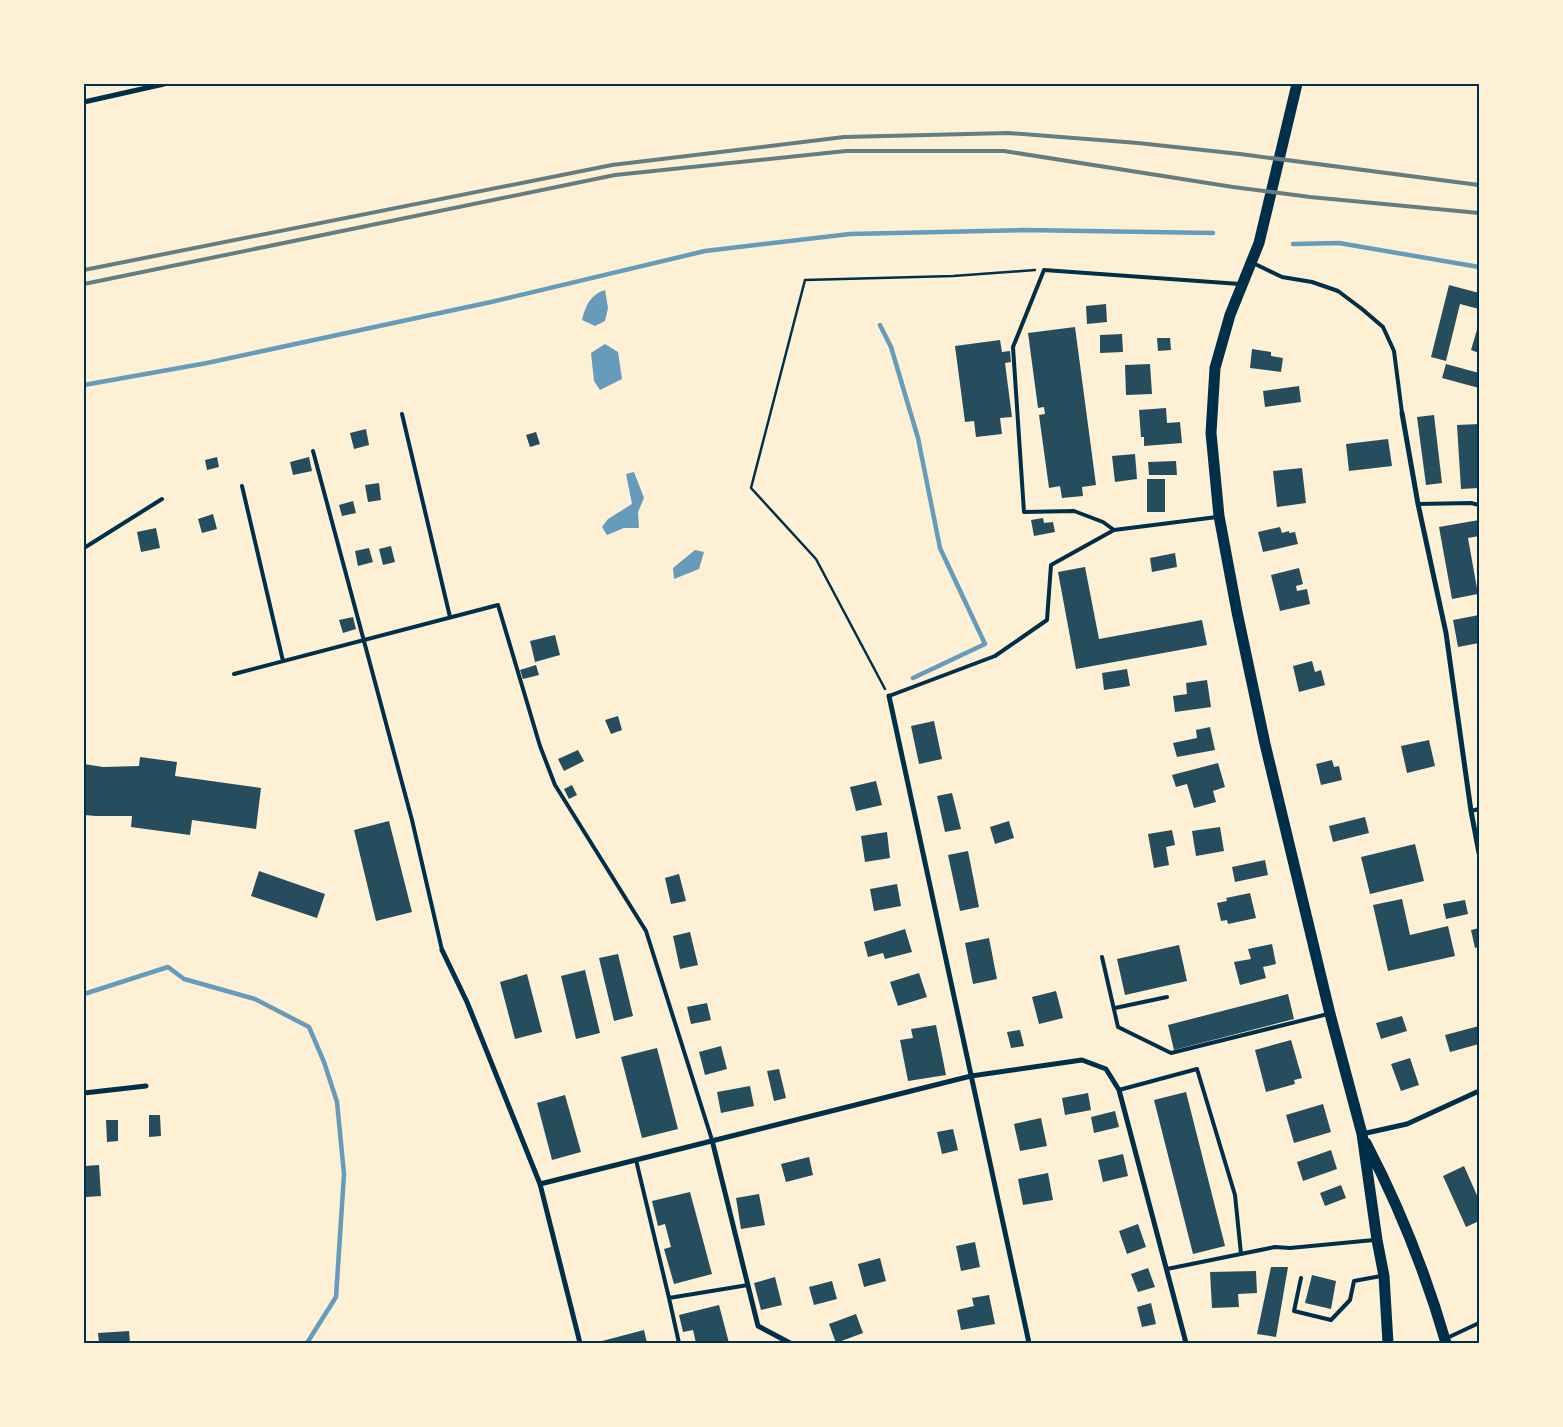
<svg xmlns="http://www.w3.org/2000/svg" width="1563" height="1427" font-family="Ubuntu,sans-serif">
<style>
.water{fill:#669bbc}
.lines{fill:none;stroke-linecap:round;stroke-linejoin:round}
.stream{stroke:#669bbc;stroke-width:4.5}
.building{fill:#264d5e}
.path{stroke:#003049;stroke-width:2.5}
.service{stroke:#003049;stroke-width:4}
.minor{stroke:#003049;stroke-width:5}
.primary{stroke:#003049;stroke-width:11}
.rail{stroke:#657d81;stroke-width:4}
.neatline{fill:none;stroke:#003049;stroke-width:2}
</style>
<rect width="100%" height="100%" fill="#fdf0d5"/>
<path class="water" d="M605 290 608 308 605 321 595 326 582 320C586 305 590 295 605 290Z
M605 344 618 352 622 379 600 390 594 381 591 353Z
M634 472 644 498 638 512 639 528H624L607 535 602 527 608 519 632 504 626 474Z
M695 550 704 552 699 569 674 579 673 568Z"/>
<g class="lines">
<path class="stream" d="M1293 244 1339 243 1479 267
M880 325 891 347 918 438 940 548 985 644 913 678
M84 385 207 363 491 302 705 251 850 234 1024 230 1213 233
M84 994 168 967 184 979 255 999 309 1027 324 1062 337 1102 344 1174 336 1297 307 1343"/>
</g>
<path class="building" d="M1449 285 1479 293V309L1460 304 1446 361 1431 357Z
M1106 304 1107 322 1087 324 1086 306Z
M1479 323V353L1471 350Z
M1075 327 1096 485 1082 487 1083 496 1062 498 1060 486 1049 488 1039 415 1045 414 1044 407 1038 408 1028 333Z
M1122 334 1123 352 1100 353V335Z
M1157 338H1170L1171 350 1158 351Z
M1000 340 1002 352 1010 351 1011 362 1005 363 1012 417 1000 418 1002 434 976 437 974 421 965 422 955 346Z
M1252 349 1271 352V356L1283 358 1281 372 1250 368Z
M1150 364 1152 394 1126 395 1125 365Z
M1446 364 1479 373V388L1442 378Z
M1299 386 1301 402 1265 407 1263 391Z
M1166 408 1167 423 1180 422 1182 443 1144 446V437H1141L1139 410Z
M1434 415 1442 483 1426 485 1417 417Z
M1479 424V488L1461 489 1457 425Z
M366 429 369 445 354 449 350 433Z
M536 432 540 444 530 447 526 435Z
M1388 439 1392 466 1349 471 1346 444Z
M1135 454 1137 479 1115 482 1112 456Z
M217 457 219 467 207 470 205 460Z
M309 457 312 471 293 475 290 462Z
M1176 461 1177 475H1149L1148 462Z
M1302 468 1306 503 1277 507 1273 471Z
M1147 479H1165V512H1147Z
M379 483 381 500 368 502 365 485Z
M353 501 356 513 342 516 339 505Z
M213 514 217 529 202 533 198 519Z
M1043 518 1044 523 1053 522 1055 532 1034 536 1031 520Z
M1479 520V536L1468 538 1478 594 1452 599 1439 527Z
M1280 527 1282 533 1289 531V533L1295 532 1298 544 1263 552 1258 532Z
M156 528 160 548 141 552 137 532Z
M391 546 395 562 383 565 379 549Z
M369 548 373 562 358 566 355 551Z
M1175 553 1177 567 1152 572 1150 558Z
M1085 567 1099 639 1202 620 1207 645 1076 669 1058 572Z
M1299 568 1303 584 1296 586 1297 591 1307 589 1310 604 1280 611 1271 575Z
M1479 615V643L1458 647 1453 620Z
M353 617 356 629 343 633 339 620Z
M555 635 560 655 535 662 530 641Z
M1312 661 1315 672 1321 670 1325 685 1299 692 1293 666Z
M536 665 539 675 523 679 520 670Z
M1127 669 1130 686 1104 690 1102 673Z
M1207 680 1211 707 1175 712 1173 696 1187 694 1186 683Z
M618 716 622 730 611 734 605 720Z
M934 721 942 759 919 764 911 726Z
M1210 727 1215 750 1177 757 1173 743 1197 738 1196 730Z
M1429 740 1435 766 1407 773 1401 746Z
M578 750 584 761 564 771 558 759Z
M140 757 177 762 175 776 261 788 256 829 192 820 190 835 131 827 132 816H96L84 815V764L103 767 139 766Z
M1332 760 1334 767 1339 766 1342 780 1321 785 1316 764Z
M1218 763 1225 787 1213 791 1216 802 1194 808 1187 784 1176 787 1172 775Z
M876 781 882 805 856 811 850 787Z
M572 785 577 795 569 799 564 789Z
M952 793 961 829 945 832 937 796Z
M1365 817 1369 833 1333 842 1329 826Z
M389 821 412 912 376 921 354 830Z
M1009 821 1014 838 995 844 990 827Z
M1220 827 1224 851 1196 856 1192 831Z
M1172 830 1175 845 1166 847 1169 865 1154 868 1148 834Z
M887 832 890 858 865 862 861 836Z
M1415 844 1424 881 1370 894 1361 857Z
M968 851 979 907 960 911 948 855Z
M1265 860 1268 875 1235 882 1232 867Z
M259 871 325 894 317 918 251 896Z
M679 874 686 901 671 904 665 878Z
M897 884 901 906 874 911 870 889Z
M1250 893 1256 918 1228 924 1227 920 1221 921 1217 903 1227 901 1226 898Z
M1402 899 1410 935 1448 926 1455 956 1388 971 1373 905Z
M1465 900 1468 914 1446 919 1443 904Z
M1479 928V947L1475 948 1471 930Z
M905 929 912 952 885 959 883 953 868 957 864 942Z
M690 932 698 965 680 969 673 936Z
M989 938 997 979 973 984 965 943Z
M1272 944 1276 964 1263 967 1266 978 1240 985 1234 962 1251 959 1248 949Z
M1179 945 1187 981 1125 995 1117 959Z
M618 954 633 1016 614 1021 599 958Z
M585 970 600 1033 576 1039 561 976Z
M919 973 927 997 898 1006 890 982Z
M527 974 542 1032 515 1039 500 982Z
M1056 991 1063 1018 1039 1024 1032 997Z
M1288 994 1294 1019 1174 1050 1168 1025Z
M707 1003 711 1020 691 1024 687 1007Z
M1402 1016 1407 1031 1381 1039 1376 1023Z
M936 1025 946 1075 908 1081 900 1040 913 1038 911 1029Z
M1479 1026V1044L1450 1052 1445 1035Z
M1020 1030 1024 1046 1011 1048 1007 1032Z
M1291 1040 1302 1078 1294 1080 1295 1084 1266 1092 1255 1050Z
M721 1046 727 1069 705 1075 699 1052Z
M657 1048 678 1129 642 1138 621 1057Z
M1410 1058 1419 1085 1401 1091 1391 1064Z
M779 1069 786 1098 774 1101 767 1071Z
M750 1086 754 1106 721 1113 717 1092Z
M1186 1092 1225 1246 1193 1254 1154 1100Z
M1088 1093 1091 1110 1065 1115 1062 1098Z
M565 1095 581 1152 552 1160 537 1103Z
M1323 1104 1331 1132 1294 1143 1286 1115Z
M1115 1111 1119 1127 1094 1133 1091 1117Z
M149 1115H160L161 1136 149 1137Z
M1041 1118 1047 1146 1020 1151 1014 1124Z
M106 1120H118V1141L107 1142Z
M953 1129 958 1150 942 1154 937 1132Z
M1331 1150 1337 1169 1303 1181 1297 1162Z
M1123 1154 1128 1176 1103 1182 1098 1160Z
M809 1157 813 1175 786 1182 781 1164Z
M99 1165 101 1196 86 1197 84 1166Z
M1464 1166 1479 1200V1221L1466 1227 1443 1176Z
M1048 1173 1053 1200 1023 1205 1018 1179Z
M1341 1185 1346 1198 1325 1206 1320 1193Z
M690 1192 712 1274 674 1284 664 1249 671 1247 665 1224 658 1226 652 1201Z
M759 1194 765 1225 741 1229 736 1198Z
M1138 1224 1146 1247 1127 1254 1119 1231Z
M975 1242 980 1267 961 1271 956 1246Z
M880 1258 886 1281 864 1287 858 1264Z
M1271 1267H1288L1276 1337 1257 1334Z
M1148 1268 1155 1287 1138 1292 1131 1274Z
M1256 1271 1257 1293 1238 1294 1239 1307 1212 1308 1210 1272Z
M1312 1275 1336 1281 1331 1309 1305 1303Z
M775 1277 782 1305 761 1310 754 1283Z
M832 1281 837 1299 814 1305 809 1287Z
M989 1295 995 1324 961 1330 957 1310 974 1306 972 1298Z
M1151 1303 1156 1324 1142 1327 1137 1307Z
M719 1305 729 1343H696L693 1330 683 1332 679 1315Z
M856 1314 863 1333 836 1343 829 1324Z
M644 1330 647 1343H602V1341Z
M129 1331 130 1343H99L98 1333Z"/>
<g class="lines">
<path class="path" d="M885 689 816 559 751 488 805 280 953 276 1035 270"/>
<path class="service" d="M1253 263 1282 277 1312 282 1338 291 1362 309 1383 327 1394 351 1402 413
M402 414 450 617
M313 451 412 820 442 950
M242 486 283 661
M1418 504 1471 503 1479 505
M1114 530 1103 522 1074 511 1024 512 1013 347 1044 270 1240 284
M84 548 162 499
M234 674 498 605 540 746 555 785 646 931 712 1140
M889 696 995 656 1047 620 1051 565 1114 530 1217 517
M1471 811 1479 809
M1102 957 1118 1027 1171 1053 1328 1014
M1115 1008 1167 997
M1119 1090 1197 1069 1235 1195 1241 1254
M636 1160 669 1298 679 1343
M1167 1269 1275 1247 1290 1248 1374 1240
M1301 1278 1294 1311 1331 1320 1350 1300 1354 1281 1381 1276
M669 1298 748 1285
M1447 1338 1479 1323"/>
<path class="minor" d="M84 102 164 84
M1402 413 1418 504 1446 633 1471 811 1479 853
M889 696 1029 1343
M442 950 467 1002 540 1184 580 1343
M84 1093 146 1086
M1362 1134 1407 1124 1479 1091
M712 1140 758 1326 790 1343
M540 1184 971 1076 1082 1060 1106 1069 1119 1090 1186 1343"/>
<path class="primary" d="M1297 84 1259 243 1230 315 1215 368 1211 433 1219 516 1237 612 1265 744 1330 1014 1362 1134 1377 1240 1384 1276 1388 1343
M1366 1143C1399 1206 1426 1274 1446 1343"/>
<path class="rail" d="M84 270 612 165 844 137 1008 133 1138 143 1240 154 1479 185
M84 284 615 175 846 151H1004L1233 187 1310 197 1479 213"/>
</g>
<rect width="1563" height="1427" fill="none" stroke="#fdf0d5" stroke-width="170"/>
<rect x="85" y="85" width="1393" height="1257" class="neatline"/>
</svg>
